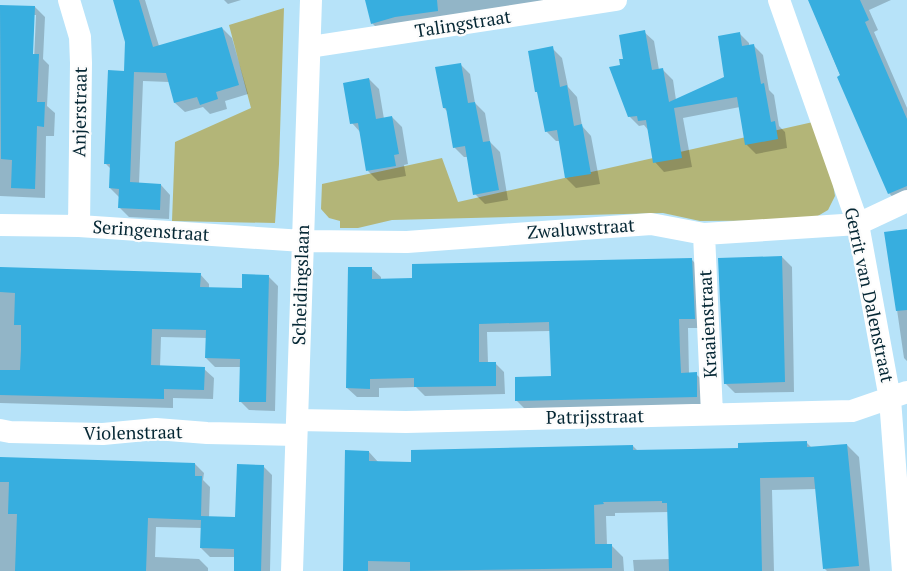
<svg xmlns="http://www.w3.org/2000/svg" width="907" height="571" font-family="'PT Serif',serif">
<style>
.green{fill:#b3b578}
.shadow{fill:#0003;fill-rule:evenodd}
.building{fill:#37aedf}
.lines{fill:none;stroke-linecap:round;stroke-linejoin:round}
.street{stroke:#fff;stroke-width:22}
.labels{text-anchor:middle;stroke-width:4.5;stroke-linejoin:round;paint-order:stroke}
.street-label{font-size:18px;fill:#052734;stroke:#fcfcfc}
</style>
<rect width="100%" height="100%" fill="#b7e3f9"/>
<path class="green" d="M284 8 279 164 275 223 172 221 175 142 251 108 229 25Z
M813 122 830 166 835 196 828 210 811 220 700 221 663 213 392 220 358 228H340V221L329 218 321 209 322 184 442 158 458 202Z"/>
<path class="shadow" d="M114 0H145L159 46 222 28 232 38 248 94 225 101 227 109 210 114 203 107 185 112 175 103 169 82 143 81 139 184 161 185 170 195 169 219 129 217 120 208V198L110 188 111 169 105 163 125 72 126 42Z
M224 0H241L228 4Z
M366 0H565L381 32 372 23Z
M809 0H891L869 10 878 30 874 32 907 108V200L898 203 889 193Z
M0 6 35 7 45 17 43 59 49 65 47 106 55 113 54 136H46L45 198 0 196ZM34 15H36L34 60H32Z
M644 32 654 41 659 70H663L673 80 676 100 726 78 739 33 749 43V46L753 45 763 55 769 90 774 95 779 126 785 132 787 148 756 154 746 144 740 107 683 118 692 167 664 172 655 162 649 131 644 125 639 126 629 116 622 66Z
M552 48 562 58 568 87 577 97 582 126 591 136 600 184 576 188 566 178 560 141H556L546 131 539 95 536 91Z
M460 64 470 74 475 103 485 113 490 142 500 152 508 200 485 204 475 194 468 157H464L454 147 448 112 444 108Z
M369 79 379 89 384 119 392 117 402 127 408 164 404 165 406 176 378 181 368 171 361 133 352 123Z
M907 230V361L904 358 886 234Z
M782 257 792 267 794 392 735 393 725 383Z
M691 259 701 269 703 328H688L689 374H696L705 383 706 405 525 409 516 400 552 377 550 331 487 332 488 363H495L504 372 505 394 425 396 416 387 379 388V397H357L347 388 371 268 381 277V280L413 279Z
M0 269 200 274 209 284V288L243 289 269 277 278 286 275 411 249 410 240 401 241 367H215L206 358 207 338 161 337 160 367 204 369 214 378 213 399 173 398V408L0 403Z
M807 443 812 448 847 445 859 457 870 571H827L825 569 817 489 772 490 774 571H634L633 560 670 559 669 512 615 513V516H606L607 545H611L623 557 624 571H345L369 452 379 463 412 464 633 446 638 451 740 449Z
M0 458 195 464 204 473 203 480 210 487 209 518H236L263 466 272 475 270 571H235V557H210L201 548 202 528 156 527 155 557 199 559 208 568V571H0Z"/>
<path class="building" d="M113 0H139L153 47 222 27 239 85 216 92 218 99 200 105 197 97 174 103 166 73 134 72 130 182 161 184 160 210 118 208 119 189 109 188 110 164H104L108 70 124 71 125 42Z
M365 0H437L438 11 395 17 371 24Z
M808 0H860L869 20 865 22 907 119V186L888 194 837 77 840 75Z
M0 5 35 6 33 54H39L37 102H45L44 127 37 126 35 189 11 188 12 160 1 159Z
M645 30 652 70 663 68 669 102 724 77 718 36 740 32 742 46 754 44 761 84 764 83 771 122 775 121 778 139 745 145 737 97 674 108 682 158 653 163 646 120 638 121 637 116 628 117 609 67 620 65 619 59H623L619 35Z
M553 46 560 87 567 85 574 126 582 124 591 174 565 178 557 130 545 132 537 92H535L528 51Z
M461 63 468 103 475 102 483 142 490 141 499 190 473 195 465 146 453 148 446 108H443L435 67Z
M369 78 376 119 392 116 399 154 394 155 396 166 366 171 358 123 350 124 343 83Z
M907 229V310L896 311 884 232Z
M782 256 785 382 724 384 718 258Z
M692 258 695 319H679L680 352 681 373 697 372V397L515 401V377L551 376 549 322 479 324V362H496V386L414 387V378L370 379V389L346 388 348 267H372V279L412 278V264Z
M0 267 201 273 200 287 242 288V274L269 275 266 402H239L240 359 205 358 206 330 152 329 151 365 205 367 204 390 164 389V399L0 395V370H20L21 350V325H14L15 293 0 292Z
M807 441V447L847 444 859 566 823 569 814 477 760 478 762 571H669L667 503H662V501L603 502 604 504 594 505 595 544H612V568L410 571V562L368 561V571H343L345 450 369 451V461L411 462V450L633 445V450L691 449 738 448V443Z
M0 457 195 463V476H202L201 516 235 517 237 464 264 465 261 571H234V549L200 548 201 520 148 518 146 571H15L17 514H8L9 482H0Z"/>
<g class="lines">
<path class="street" d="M69 0 80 37 81 63 79 226
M779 0 858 224 890 399 903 571
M310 47 616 0
M0 225 79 226 303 241 407 242 651 224 704 234 858 224 907 201
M704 234 712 414
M297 420 406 422 852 411 907 392
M0 430 10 432 103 434 156 429 207 433 296 435
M292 571 311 0"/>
</g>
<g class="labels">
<g class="street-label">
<text transform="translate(463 24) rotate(-9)" y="6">Talingstraat</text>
<text transform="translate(80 112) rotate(-89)" y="6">Anjerstraat</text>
<text transform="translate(581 229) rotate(-4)" y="6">Zwaluwstraat</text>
<text transform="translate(151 231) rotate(4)" y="6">Seringenstraat</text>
<text transform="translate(301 285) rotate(-88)" y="6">Scheidingslaan</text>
<text transform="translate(869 295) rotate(78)" y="6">Gerrit van Dalenstraat</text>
<text transform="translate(708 324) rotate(-93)" y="6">Kraaienstraat</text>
<text transform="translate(595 417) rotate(-1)" y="6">Patrijsstraat</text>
<text transform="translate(133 433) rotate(-1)" y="6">Violenstraat</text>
</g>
</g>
</svg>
